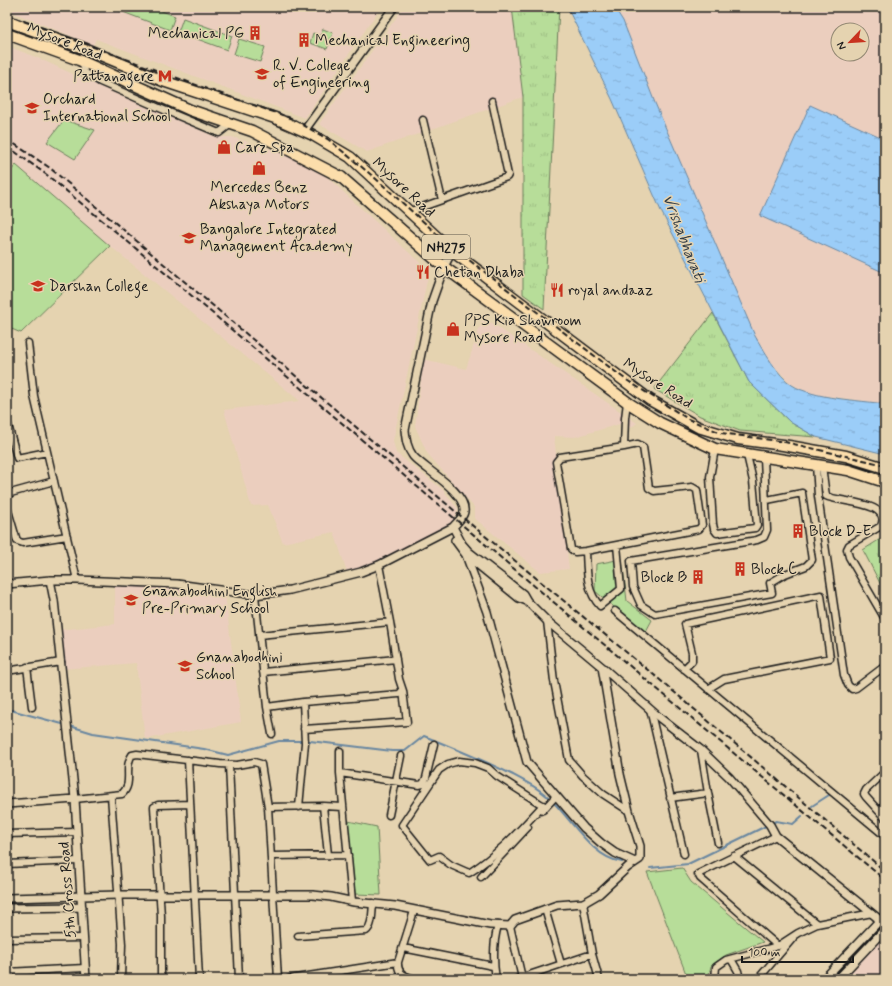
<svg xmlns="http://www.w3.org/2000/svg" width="892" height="986" font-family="Mynerve,sans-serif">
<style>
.built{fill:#ebcebe;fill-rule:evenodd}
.grass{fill:url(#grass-tufts);stroke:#6a7c5a}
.green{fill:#b7dd99;stroke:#6a7c5a}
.water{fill:url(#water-ripples);stroke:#6886a0}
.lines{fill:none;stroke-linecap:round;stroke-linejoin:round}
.stream{stroke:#6886a0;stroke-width:2}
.minor-casing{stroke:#1c1c1c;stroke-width:9}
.tertiary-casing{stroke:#1c1c1c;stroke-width:10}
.trunk-casing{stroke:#1c1c1c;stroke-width:13}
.minor{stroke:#e5d3b0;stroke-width:6}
.tertiary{stroke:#e5d3b0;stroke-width:7}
.trunk{stroke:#fbddab;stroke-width:10}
.rail{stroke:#1c1c1c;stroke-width:2;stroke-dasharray:6 3;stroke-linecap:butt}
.labels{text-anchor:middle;stroke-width:3;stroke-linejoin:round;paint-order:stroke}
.shield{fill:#e5d3b0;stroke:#585348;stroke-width:1}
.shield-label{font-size:14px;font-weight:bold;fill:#1c1c1c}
.poi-label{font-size:15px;fill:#1c1c1c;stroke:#e5d3b0;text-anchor:start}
.street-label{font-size:15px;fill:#1c1c1c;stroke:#e5d3b0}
.water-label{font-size:16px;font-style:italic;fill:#353f48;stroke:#e5d3b0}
</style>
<defs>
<pattern id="grass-tufts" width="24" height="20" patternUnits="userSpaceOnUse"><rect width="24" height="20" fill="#b7dd99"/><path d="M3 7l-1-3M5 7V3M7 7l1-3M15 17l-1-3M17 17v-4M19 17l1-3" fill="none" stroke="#9dbd83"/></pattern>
<pattern id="water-ripples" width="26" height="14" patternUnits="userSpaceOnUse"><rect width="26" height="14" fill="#9bcdf8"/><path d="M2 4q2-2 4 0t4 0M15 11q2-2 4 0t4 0" fill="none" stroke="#85afd4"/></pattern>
</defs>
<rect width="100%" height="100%" fill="#e5d3b0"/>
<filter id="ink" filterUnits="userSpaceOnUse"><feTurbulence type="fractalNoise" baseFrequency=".025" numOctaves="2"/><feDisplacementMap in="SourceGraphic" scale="8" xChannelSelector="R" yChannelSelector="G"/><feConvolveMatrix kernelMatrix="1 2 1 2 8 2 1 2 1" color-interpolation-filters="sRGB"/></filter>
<g filter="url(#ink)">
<path class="built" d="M7 7H381L305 118 96 39 93 45 7 10Z
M404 7H512L523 97 367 152 319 124Z
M614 7H885V404L811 394 791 384 772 364 755 336 655 103 623 21ZM838 30H862V54H838Z
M7 46 38 58 114 93 216 137H232L280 152 325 175 429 271 393 441 396 453 443 490 458 509 452 526 384 563 348 575 334 532 283 543 268 505 251 506 224 410 300 401 110 246 21 333 7 327V175L16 165 7 158Z
M483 317 637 423 630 428 623 423 575 437 554 436 569 569 540 572 474 518V507L427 453 415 426 422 372 423 359 466 369Z
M115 586 173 588 225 595 241 722 145 739 136 663 62 669 58 630 115 624Z
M885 936V979H845Z"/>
<path class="grass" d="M512 7H559L544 309 523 294V97Z
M713 313 749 382 790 422 816 437 740 431 700 416 654 389Z
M885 536V593L863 550Z"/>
<path class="green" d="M116 7H151L175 16 170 30 115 9Z
M183 18 232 36 227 50 178 32Z
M323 29 333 33 327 49 310 43 313 33 320 36Z
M239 39 265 47 260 62 234 54Z
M64 120 95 130 75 159 47 142Z
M16 165 110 246 21 333 7 327V175Z
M622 559 627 601 652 620 645 633 595 591 596 564Z
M348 821 377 827 381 895 355 894Z
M682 868 691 882 763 942 726 955 711 966 708 979H688L647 872Z
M870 935 872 938 833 979H828Z"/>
<path class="water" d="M567 7H614L623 21 655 103 755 336C764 351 777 375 792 385 814 399 858 400 885 404V454L816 437 790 422 749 382 661 211 612 99Z
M810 105 885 139V273L760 216Z"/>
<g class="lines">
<path class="stream" d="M7 709 66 725
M70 726 93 733 204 749 228 755 279 741H310L392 751H405L424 736C454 748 483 760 511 774 528 783 544 791 556 805 574 824 594 858 622 862
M812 806 829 795
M772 823 776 821 793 824 802 816
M650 868 688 864 768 825"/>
<defs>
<path id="minor" d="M83 62 84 72 100 82 157 107 219 133 232 123
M423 120 442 200
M408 212 507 177 508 175 492 101
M28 343 34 396 77 580
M7 421 17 458 47 452
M624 447 638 444 643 447 649 488 654 491 692 487 697 490 702 525 699 529 586 551 575 552 571 549 556 462 560 457 624 447 625 418 627 402
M715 449 710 477 713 524 714 529 717 533 755 528 757 525 753 481 747 455
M764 457 767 530 764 537 757 540 631 561 633 587 641 605 655 614 772 593 770 583 785 574 806 566 812 560 802 493 767 500
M816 465 818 496 844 675 848 685 852 689 856 688 885 666
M822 466 826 496C840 503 892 501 881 526L849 545 847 549 849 557 885 619
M7 494 54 481
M7 507 17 541 23 543 67 536
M586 551C587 571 586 591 600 606L621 589 617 545
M255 595 267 707 303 702 399 694 403 691 399 679 390 622 379 565
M615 611 885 836
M547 621 554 681 569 760 583 776 603 794 629 811
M259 635 390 622
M27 667 32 707
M684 669 692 661V653L685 624 821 595 830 658 724 679 708 689
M7 671 61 662
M263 672 396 659
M267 707 272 734
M650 709 684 854
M304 729 407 722 403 691
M701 750 708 793 718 843
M340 751V773
M188 760 199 979
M229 765 239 979
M885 772 866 790 864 794 866 797 885 818
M111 796 122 944 121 979
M670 798 708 793
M75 799 122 794C134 783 123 767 132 755L137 754 220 764 237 765 254 762 261 764 268 807 278 979
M543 805C520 830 498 855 469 873L451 865 439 856 430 860 402 825 439 770 448 764 459 761 475 763 488 768 497 776 544 806 546 807
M323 806 343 807
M268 807 323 806 328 855
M299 807 305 743 303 702
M543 810 556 796
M879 811 885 805
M389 815 401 756
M7 834 77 832
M776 836 698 874 700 878 778 946
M271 856 348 855
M734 856 817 924
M7 864 78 861
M481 877 528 827
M352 901 340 773 419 785 423 784 426 778 434 744
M583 903 592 954 599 979
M545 909 561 964
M510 926 522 978
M298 936 366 931C373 926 372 912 373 903
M7 939 83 938
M403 948 493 966
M731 959 738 971 740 979
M398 962C397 974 405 976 414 979
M7 972 85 968
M161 979V916L154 807 158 805 190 804
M289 979 398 962 414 911
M496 979C493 961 493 943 498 925
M517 979 592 954
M715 979 716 967 726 960 778 946 798 933 817 924 872 913
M758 979 793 938"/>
<path id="tertiary" d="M304 131 394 7
M455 540 466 555 519 598 527 601
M466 555 487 612 527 762 584 828 601 843 615 853 635 862
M7 584 50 580H77L177 584 255 595 290 590 361 572 379 565 453 527C457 522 463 518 464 512 467 492 424 469 413 456 407 448 406 440 405 430L432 301 444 267 452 251
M602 667 661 719 701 750 729 777 770 825 776 836 885 924
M75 799 86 979
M7 804 75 799 54 600 50 580
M7 898 119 895H313L331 897 354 902 395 906 490 925 510 926 515 920 557 905 583 903 587 901 599 894 628 867 640 859V846L629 811 620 774 602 667 547 621 527 601 523 594 469 552 462 544 453 527
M7 908 82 907
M824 979 880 920
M838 979 885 929"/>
<path id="trunk" d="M7 21 86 49 163 81 275 118 311 134 350 157 452 251 650 400 698 427 738 439 783 445 846 456 885 468
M7 34 79 60 190 110 252 131 341 177 444 267 630 404 660 423 715 449 848 470 885 482"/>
</defs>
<use href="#minor" class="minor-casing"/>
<use href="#tertiary" class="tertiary-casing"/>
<use href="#trunk" class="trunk-casing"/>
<use href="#minor" class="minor"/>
<use href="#tertiary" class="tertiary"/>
<use href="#trunk" class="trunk"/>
<path class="rail" d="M7 15 210 90 291 118 329 140 375 178 448 244 625 379 688 419 721 433 785 442 885 465
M7 139 50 168 132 237 462 517 660 680 885 871
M7 146 47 175 127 241 532 584 885 880"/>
</g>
</g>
<defs>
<symbol id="building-bare" viewBox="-9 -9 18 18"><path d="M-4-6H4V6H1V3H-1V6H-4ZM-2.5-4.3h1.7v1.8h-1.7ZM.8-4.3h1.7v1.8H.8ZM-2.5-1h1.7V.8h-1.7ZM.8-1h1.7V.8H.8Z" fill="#c8321e" stroke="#e5d3b0" stroke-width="2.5" paint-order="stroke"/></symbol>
<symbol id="university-bare" viewBox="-9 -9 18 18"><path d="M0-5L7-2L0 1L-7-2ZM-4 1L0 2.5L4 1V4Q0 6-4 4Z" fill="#c8321e" stroke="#e5d3b0" stroke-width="2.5" paint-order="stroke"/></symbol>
<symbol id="metro-bare" viewBox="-9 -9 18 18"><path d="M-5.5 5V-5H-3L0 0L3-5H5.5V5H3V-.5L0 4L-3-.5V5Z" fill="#c8321e" stroke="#e5d3b0" stroke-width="2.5" paint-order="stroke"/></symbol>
<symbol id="school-bare" viewBox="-9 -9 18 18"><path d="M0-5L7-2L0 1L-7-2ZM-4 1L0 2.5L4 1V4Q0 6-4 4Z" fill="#c8321e" stroke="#e5d3b0" stroke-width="2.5" paint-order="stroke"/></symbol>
<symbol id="shop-bare" viewBox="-9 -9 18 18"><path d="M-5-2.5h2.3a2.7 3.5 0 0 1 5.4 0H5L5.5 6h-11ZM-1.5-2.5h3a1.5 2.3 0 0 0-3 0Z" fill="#c8321e" stroke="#e5d3b0" stroke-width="2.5" paint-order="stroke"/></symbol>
<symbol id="restaurant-bare" viewBox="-9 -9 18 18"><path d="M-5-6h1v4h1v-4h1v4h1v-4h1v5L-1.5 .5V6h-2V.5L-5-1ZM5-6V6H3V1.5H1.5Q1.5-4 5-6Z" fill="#c8321e" stroke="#e5d3b0" stroke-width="2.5" paint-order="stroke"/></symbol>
</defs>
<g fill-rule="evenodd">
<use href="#building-bare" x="245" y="23" width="20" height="20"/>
<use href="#building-bare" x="294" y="30" width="20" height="20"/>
<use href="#university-bare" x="252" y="64" width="20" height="20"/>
<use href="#metro-bare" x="155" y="66" width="20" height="20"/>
<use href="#school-bare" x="22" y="98" width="20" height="20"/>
<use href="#shop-bare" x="214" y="137" width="20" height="20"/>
<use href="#shop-bare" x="249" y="158" width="20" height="20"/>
<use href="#university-bare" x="179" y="228" width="20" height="20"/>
<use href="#restaurant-bare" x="413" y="262" width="20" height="20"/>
<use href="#university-bare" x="28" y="276" width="20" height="20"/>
<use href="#restaurant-bare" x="547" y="280" width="20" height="20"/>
<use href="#shop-bare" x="443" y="319" width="20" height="20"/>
<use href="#building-bare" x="788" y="521" width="20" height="20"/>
<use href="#building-bare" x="730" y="559" width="20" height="20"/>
<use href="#building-bare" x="688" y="567" width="20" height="20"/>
<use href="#school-bare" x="121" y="590" width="20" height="20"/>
<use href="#school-bare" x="175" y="656" width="20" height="20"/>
</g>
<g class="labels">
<rect class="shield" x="422" y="235" width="48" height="24" rx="3"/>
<g class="shield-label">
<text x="446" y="252">NH275</text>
</g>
<g class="poi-label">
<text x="244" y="38" text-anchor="end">Mechanical PG</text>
<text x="315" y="45">Mechanical Engineering</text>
<text x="273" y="70">R. V. College<tspan x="273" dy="17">of Engineering</tspan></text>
<text x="154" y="81" text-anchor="end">Pattanagere</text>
<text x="43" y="104">Orchard<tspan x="43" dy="17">International School</tspan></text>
<text x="235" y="152">Carz Spa</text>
<text x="259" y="192" text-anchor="middle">Mercedes Benz<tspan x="259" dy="17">Akshaya Motors</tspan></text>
<text x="200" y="234">Bangalore Integrated<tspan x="200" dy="17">Management Academy</tspan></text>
<text x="434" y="277">Chetan Dhaba</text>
<text x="49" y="291">Darshan College</text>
<text x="568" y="295">royal andaaz</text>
<text x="464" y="325">PPS Kia Showroom<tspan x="464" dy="17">Mysore Road</tspan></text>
<text x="809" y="536">Block D-E</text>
<text x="751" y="574">Block C</text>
<text x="687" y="582" text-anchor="end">Block B</text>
<text x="142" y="596">Gnanabodhini English<tspan x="142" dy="17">Pre-Primary School</tspan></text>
<text x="196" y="662">Gnanabodhini<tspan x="196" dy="17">School</tspan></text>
</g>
<g class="street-label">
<text transform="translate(65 41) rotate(21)" y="5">Mysore Road</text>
<text transform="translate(404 187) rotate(43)" y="5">Mysore Road</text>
<text transform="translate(658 383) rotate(33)" y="5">Mysore Road</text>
<text transform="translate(67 890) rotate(-94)" y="5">5th Cross Road</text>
</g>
<g class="water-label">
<text transform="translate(685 238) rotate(69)" y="6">Vrishabhavati</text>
</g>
</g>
<rect width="892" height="986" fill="none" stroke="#e5d3b0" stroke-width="24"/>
<rect x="12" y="12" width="868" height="962" fill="none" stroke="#1c1c1c" stroke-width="1.5" filter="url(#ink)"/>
<g transform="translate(850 42) rotate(245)"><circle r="19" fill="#e5d3b0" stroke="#958a75"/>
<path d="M0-3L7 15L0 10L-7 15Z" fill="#c8321e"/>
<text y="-6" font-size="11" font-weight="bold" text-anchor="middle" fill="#1c1c1c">N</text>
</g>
<path d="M742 956v6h111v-6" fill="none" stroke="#1c1c1c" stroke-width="2"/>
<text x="748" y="956" font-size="12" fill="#1c1c1c" stroke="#e5d3b0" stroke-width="3" paint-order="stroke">100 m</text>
</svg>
